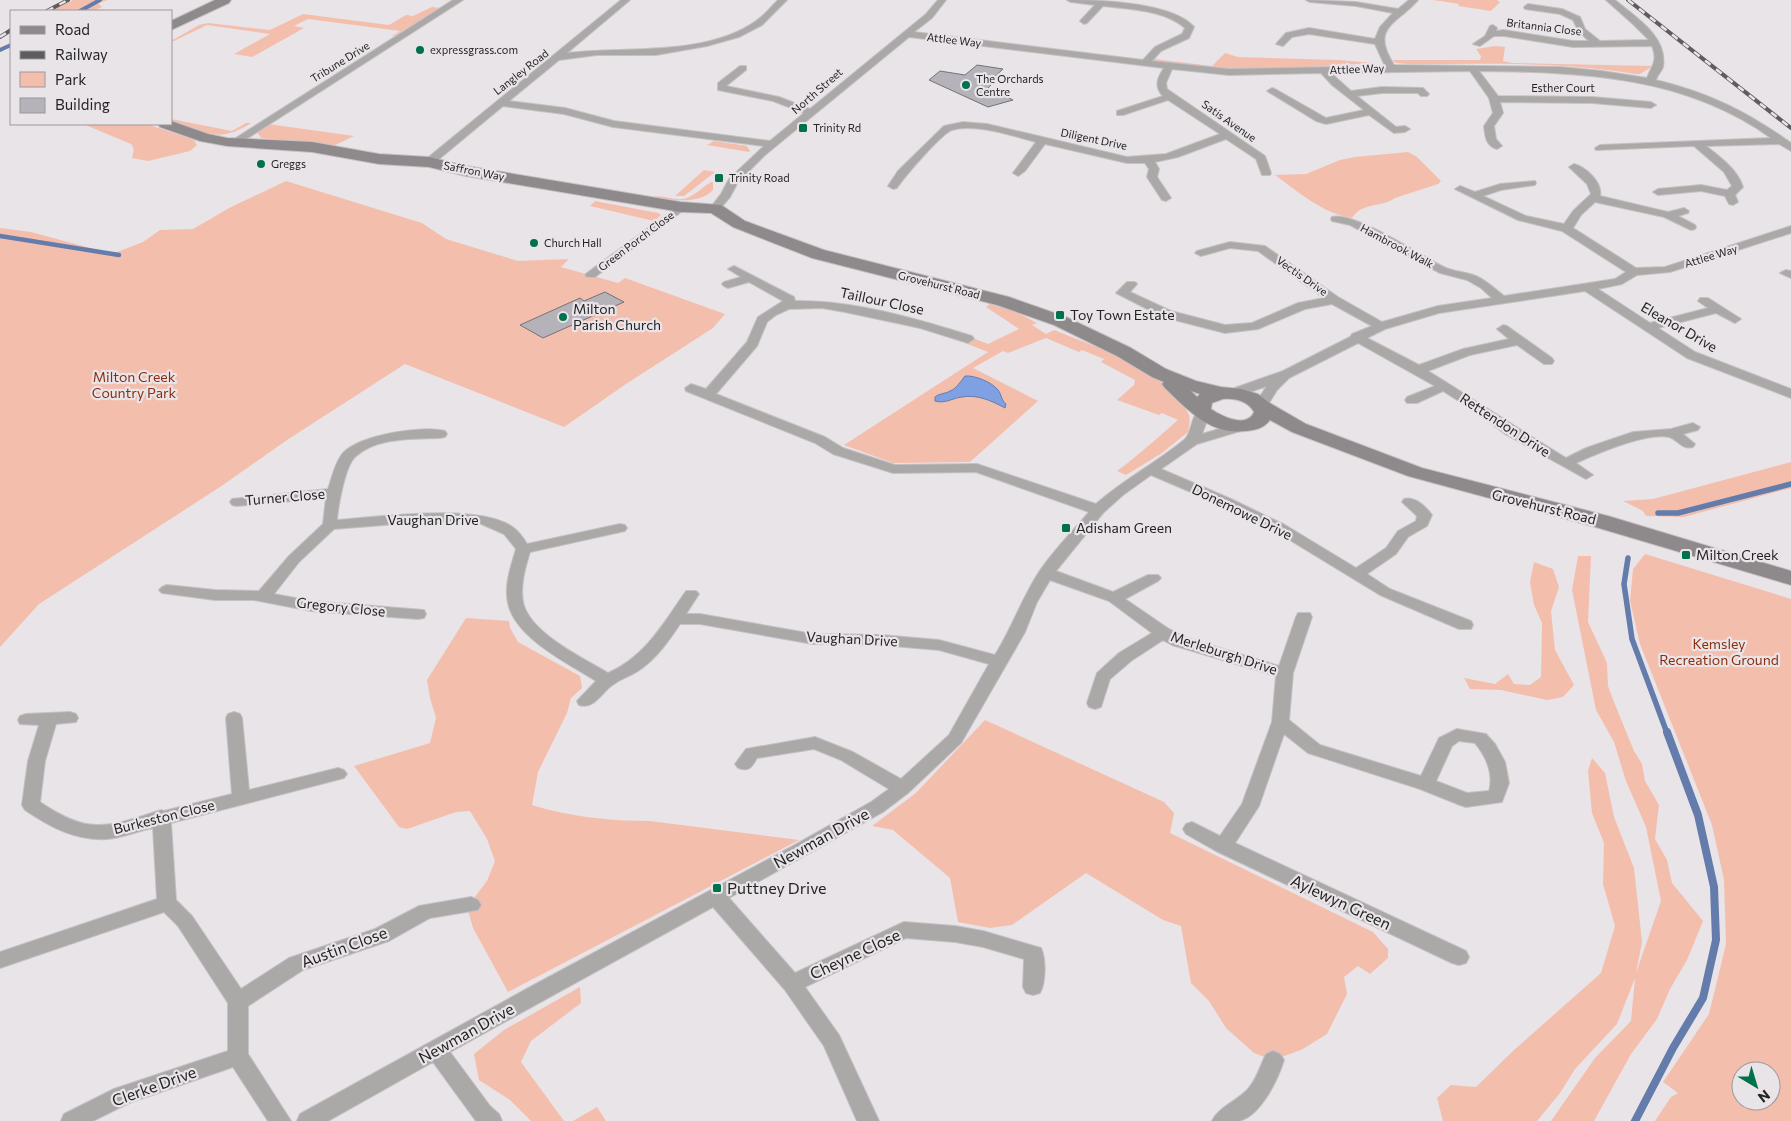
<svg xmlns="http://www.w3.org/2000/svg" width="1791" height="1121" font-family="Commissioner,sans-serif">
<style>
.green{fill:#f4bead;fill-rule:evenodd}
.water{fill:#7fa1e4;stroke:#647cab}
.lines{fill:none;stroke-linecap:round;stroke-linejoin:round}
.stream-far3{stroke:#647cab;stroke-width:4}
.stream-far2{stroke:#647cab;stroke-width:4.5}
.stream-far1{stroke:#647cab;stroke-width:5.5}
.stream{stroke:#647cab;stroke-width:8}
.building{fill:#b5b3b9;stroke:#747378}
.street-casing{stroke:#c6c1c5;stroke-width:2}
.secondary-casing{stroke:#c6c1c5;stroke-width:2}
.street{fill:#aba8a8;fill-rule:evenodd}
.secondary{fill:#8e898a;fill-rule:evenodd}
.rail-casing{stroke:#5e5c5e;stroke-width:4}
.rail{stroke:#e9e4e8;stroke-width:2.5;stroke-dasharray:7;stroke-linecap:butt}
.poi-dot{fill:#00724b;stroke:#e9e4e8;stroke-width:2}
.labels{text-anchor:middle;stroke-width:4.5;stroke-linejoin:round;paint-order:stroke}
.far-street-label{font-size:11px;fill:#252425;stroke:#e9e4e8}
.far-poi-label{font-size:11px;fill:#252425;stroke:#e9e4e8;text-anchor:start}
.street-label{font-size:14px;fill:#252425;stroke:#e9e4e8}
.poi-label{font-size:14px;fill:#252425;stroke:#e9e4e8;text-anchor:start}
.park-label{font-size:14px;fill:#8c2e0c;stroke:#e9e4e8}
.near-street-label{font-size:16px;fill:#252425;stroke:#e9e4e8}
.near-poi-label{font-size:16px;fill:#252425;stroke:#e9e4e8;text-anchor:start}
</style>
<rect width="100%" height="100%" fill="#e9e4e8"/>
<path class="green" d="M73 0H108L98 3 102 7 93 11H51Z
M1433 0H1497L1500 2 1491 11 1458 6 1459 4Z
M432 7 440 8 394 36H392L400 31 308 19 294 26 304 28 252 57 234 54 270 34 207 25 174 41H171L199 25 208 23 270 30 303 14 389 25 406 15 413 16Z
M1495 46 1505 47 1503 61 1512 63 1653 66 1640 74H1635C1560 61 1482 64 1406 64L1396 63 1392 60H1480L1481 56 1476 49Z
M1225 53 1238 57 1339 60 1373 63 1295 68 1226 69 1152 62 1154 59 1212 66Z
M171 119 232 131 246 123H251C219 144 205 132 171 121Z
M83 124H147L194 140 197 145 190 151 148 161 132 158 134 149 131 144Z
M268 124 354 136 333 146 261 138 256 131Z
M714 141 747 146 750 151 749 152 707 145Z
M1408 152 1417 157 1441 181 1438 184 1395 198C1381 208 1362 202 1352 218 1324 214 1298 192 1275 175L1306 174 1340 160 1355 157Z
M704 170 715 172 684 196H675Z
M286 181 422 223 446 239 518 261 569 259 561 267 618 283 625 278 725 314 713 328 626 384 564 427 405 364 287 440 220 487 39 604 0 647V228L31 232 112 254 143 242 160 230 193 229 231 207Z
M711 182H713V190C699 205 672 200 653 197 664 194 675 202 687 198 695 195 704 186 711 182Z
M595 201 658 213 661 215 654 221 590 206Z
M990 304 1012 310 1037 323 1032 325 1046 334 1054 330C1093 346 1170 372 1188 413 1191 418 1189 426 1188 432L1162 453 1126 475 1117 471C1139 455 1158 437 1178 420L1162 413 1159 415 1117 400 1134 385 1135 380 1101 362 1104 359 1082 350 1079 352 1046 338 1008 353 1003 351 973 368 1038 401 970 462 893 463 844 445 988 352 965 343 973 338 988 344 1019 329 986 307Z
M1791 462V488L1684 517 1646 516 1643 511 1623 501 1653 499Z
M1645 554 1791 599V1121H1655L1671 1097 1678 1093 1663 1082 1709 1014 1726 944 1724 880 1712 825 1640 644 1630 601 1633 569ZM1741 1071H1771V1101H1741Z
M1578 556H1591L1588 622 1607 663 1608 686 1614 702 1634 751 1642 764 1645 781 1659 805 1655 839 1667 860 1672 883 1703 921 1687 960 1670 989 1657 1019 1631 1054 1594 1121H1551L1595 1058 1631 1021 1635 978 1617 1024 1575 1069 1560 1093 1537 1121H1443L1437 1098 1451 1085 1476 1087 1514 1050 1601 973 1615 926 1603 884 1604 843 1592 813 1588 771 1592 758 1605 773 1614 817 1634 868 1642 942 1636 973 1661 901 1646 827 1626 781 1614 742 1596 710 1572 590Z
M1534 562 1553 569 1559 587 1551 611 1555 650 1574 685 1563 697 1547 700 1501 690 1470 689 1464 678 1495 684 1508 674 1514 684 1530 685 1541 677 1542 623 1534 605 1530 582Z
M466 618 509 621 510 628 518 642 580 676 582 688 571 698 567 713 538 772 532 805C570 817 610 821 650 821L799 840 508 992 473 928 467 907 487 881 495 861 487 839 470 811 456 812 407 829 399 827 354 766 430 743 436 718 430 698 427 680Z
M985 720 1164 802 1174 813 1170 833 1373 932 1388 949V958L1370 974 1358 966 1344 977 1347 994 1327 1034 1301 1050 1273 1060 1254 1053 1226 1028 1209 1001 1191 983 1181 926 1163 920 1086 873 1012 925 990 928 958 922 950 878 893 830 872 826 916 793Z
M580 987 581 1003 531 1041 521 1062 564 1121H531L510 1100 479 1080 474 1054 504 1030Z
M597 1107 606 1121H573Z"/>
<path class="water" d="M965 376C974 375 992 382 998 390 1002 395 1001 400 1006 404L1005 408C992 401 977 394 962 397 952 398 946 404 935 401V397C940 393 945 394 950 391 956 389 961 381 965 376Z"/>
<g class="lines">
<path class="stream-far3" d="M80 11 100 0
M0 50 11 45"/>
<path class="stream-far2" d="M0 236 119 255"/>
<path class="stream-far1" d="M1658 513H1678L1791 484
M1628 558 1624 584 1632 639 1667 733"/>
<path class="stream" d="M1635 1121 1673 1048 1703 998 1716 940 1714 887 1698 815 1667 732"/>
</g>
<path class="building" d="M977 65 1003 69 990 81 994 82 988 88 1013 100 988 107 929 80 940 71 965 75Z
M605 292 624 302 543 338 520 325 580 298 584 301Z"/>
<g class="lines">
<defs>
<path id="street" d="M453 0H463L237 145H229L228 143Z
M621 0H630L567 53C625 46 705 57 756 21 764 16 771 7 778 0H787L762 25 739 37 707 46 656 55H597L559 60 509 101 565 108 614 121 770 141 804 113 773 101 718 90V83L740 66H746V70L726 86 779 97 810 109 926 14 938 0H946L932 18 914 32 1143 60 1155 47 1182 34 1185 28C1165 10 1129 9 1103 6L1087 23 1084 24 1080 21 1095 5 1071 2 1067 0C1098 0 1173 2 1194 27L1189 38 1161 51 1152 61 1229 69 1385 66 1375 44 1309 34 1292 37 1283 46 1276 44 1286 33 1309 28 1375 39 1380 27 1393 13 1356 6 1310 2 1306 0 1356 2 1398 9 1409 0H1418C1396 25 1370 27 1394 65L1561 67 1602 71 1647 78C1652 65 1658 61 1652 46L1573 47 1504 36H1494L1480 46 1473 44 1485 36 1490 26 1493 25 1497 28 1496 31 1504 30 1573 41H1589L1579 32 1573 20 1560 14 1525 9 1524 7 1528 4 1562 9 1580 17 1585 29 1600 41 1649 40 1634 25 1606 0H1615C1635 17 1668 36 1663 67 1662 71 1657 75 1656 80 1709 93 1746 111 1791 143V151L1779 144 1706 146C1720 157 1737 169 1743 187L1735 195 1738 202 1733 205 1729 204 1725 196 1701 191 1658 195 1653 192 1658 189 1701 185 1727 190 1732 186 1724 172 1694 146 1596 150 1595 148 1600 145 1771 138C1685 76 1582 72 1479 71L1498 96 1592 97 1651 102 1656 105 1651 108 1592 103 1500 102 1503 113 1494 126 1496 139 1502 146 1497 149C1486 146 1485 136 1484 126L1493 113 1489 98 1470 71 1331 73 1351 91 1382 87 1423 88 1429 94 1427 96H1421L1418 93H1382L1357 96 1396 127 1405 126 1410 129 1405 132 1394 133 1369 115 1326 124 1316 121 1267 91 1272 88 1275 89 1326 118 1364 110 1332 85 1321 73 1229 75 1172 69 1166 83 1167 89 1265 156 1271 173 1270 175H1262L1256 159 1226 139 1178 157 1155 162 1159 169 1157 177 1171 198 1166 201 1162 200 1147 177 1149 169 1145 163H1127L1045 144 1025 171 1018 176 1013 173 1036 142C1013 136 976 123 952 130 942 133 904 177 897 188L893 189 888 186 898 171 944 126 963 122 987 124 1127 157 1166 154 1220 134 1168 100 1123 115H1117V111L1163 96C1154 87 1157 78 1164 68L909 37 765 155 738 182 730 197 719 210 715 211 710 208 721 194 729 179 764 146 613 127 564 114 503 106 433 164H425V160Z
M1574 164C1586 167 1603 183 1600 196L1668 212 1684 208 1689 211 1688 213 1678 216 1695 225 1696 227 1695 229 1691 230 1664 217 1595 202 1581 215 1573 228 1636 268 1665 267 1791 226V233L1670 272 1637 275 1622 284 1598 289 1650 323 1708 308 1698 301 1700 298H1708L1741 319 1735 323 1716 313 1658 328 1695 352 1791 389V398L1687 358 1585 291 1439 313 1385 329 1367 338 1419 365 1463 349 1509 339 1497 329 1503 325 1507 326 1552 358 1554 361 1552 364H1544L1517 345 1470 355 1428 371C1474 399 1519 430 1566 458L1586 448 1633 432 1671 429 1693 423 1700 427 1698 430 1683 434 1695 444 1693 447C1681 450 1679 440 1669 437 1647 432 1596 454 1576 463L1593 475 1586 479 1505 434 1476 412 1443 391 1417 403H1407L1405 400 1407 397 1435 386 1358 343 1289 378 1277 390 1266 408 1261 409 1254 405 1267 386 1239 396H1229L1228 393 1229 390 1283 371 1350 337 1352 334 1372 326 1332 304 1305 309 1258 329 1225 333 1163 317 1116 293 1127 282H1135L1137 284 1130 292 1171 311 1225 325 1252 323 1298 303 1324 298 1258 251 1230 248 1201 256 1195 253 1197 251 1230 242 1265 246 1338 297 1382 322 1438 306 1492 298 1481 288 1467 280 1440 273 1350 225 1332 221 1331 219 1332 217C1355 211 1422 257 1446 268 1456 272 1467 272 1476 276 1487 281 1495 289 1504 296L1615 279 1626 272 1562 231 1518 220 1455 189 1460 186 1475 192 1500 184 1535 181 1536 183 1535 185 1501 190 1483 196 1526 216 1564 224 1573 211 1591 194 1587 184 1569 167Z
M681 204 685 205 686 207 685 209 595 277H587L585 275 587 273Z
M734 266 794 297 795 301C854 300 917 319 972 336L974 339 968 343 920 328 845 312 822 308 789 309 776 315 767 322 757 346 716 394 825 437 843 448 895 465 977 464 1096 504C1123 480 1156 463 1184 440 1193 433 1190 412 1203 409L1210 413 1202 434 1242 422 1249 426 1247 429 1197 444 1161 469 1231 499 1285 525 1356 568 1386 548 1398 531 1416 521 1417 516 1402 502 1404 499C1415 496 1426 507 1432 515L1427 526 1408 537 1396 554 1367 574 1390 589 1471 621 1473 625 1471 629H1459L1380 595 1275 531 1221 505 1151 475 1123 495 1103 513 1056 571 1113 592 1148 575H1158L1161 578 1158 581 1125 599 1169 629 1184 637 1279 666 1296 617 1298 613H1310L1312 617 1293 673 1289 720 1320 745 1421 776 1439 738 1457 729 1486 734 1495 744 1505 762 1509 783 1502 802 1466 807 1460 805 1420 789 1308 753 1284 734 1259 806 1235 843 1466 951 1469 957 1466 963 1459 965 1452 963 1216 851 1186 834 1183 829 1186 824 1192 822 1220 836 1242 804 1272 722 1276 676 1172 645 1163 640 1131 661 1110 679 1101 707 1095 709 1089 707 1087 703 1097 673 1119 653 1152 633 1109 601 1050 580 1037 602 1025 632 961 743 908 793 883 812 729 898 795 973 904 922 955 926 983 931 1041 948C1046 959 1046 982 1040 993L1033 995 1026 993 1023 987 1024 959 983 947 955 942 906 938 805 987 839 1035 879 1121H857L824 1046 785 990 713 907 450 1052 490 1106 499 1114 502 1121H476L433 1062 328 1121H297L300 1114 532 986 793 846 871 802 889 789 841 760 814 749 757 758C752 767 749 772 738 768L735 764 746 749 815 737 853 752 901 779 949 735 989 664 939 650 881 645 813 644 700 624H680C668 642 656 659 638 671 630 676 621 679 614 684 602 691 595 710 579 705L577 701 596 681C568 663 515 638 508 603 504 585 511 566 516 549L504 534 479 523 421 522 334 529 299 562 274 594 311 601 424 610 426 614 424 618 418 619 311 611 254 600H215L162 593 159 590 162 587 167 585 215 590 259 591 289 556 323 524 326 498 237 506 232 505 230 502 232 499 328 489C332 478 335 462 343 453 360 435 422 425 445 431L447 434 445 437 440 438C413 439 376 437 355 457 345 466 338 507 337 520 377 517 485 502 515 529 520 533 524 539 527 544L620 524 625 525 627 528 625 531 530 552C525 568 519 589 524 606 534 635 583 658 608 673 645 657 664 623 686 591H696L699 594 686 614H700L813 634 881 635 939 640 995 655C1012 628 1022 598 1039 572 1053 551 1073 531 1089 512L976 472 893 473 833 454 815 443 686 391 685 388 691 384 706 389 747 342 758 317 783 301 749 282 728 288 724 286 722 284 724 282 741 277 728 269ZM1459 741 1475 743C1486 756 1494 774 1489 791L1467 793 1436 781 1452 746Z
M1786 270 1791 271V278L1780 273Z
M70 712 76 714 78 718 76 722 56 724 45 761 40 802C90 836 108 827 161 810L164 811 232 794 226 718 228 714 234 712 240 714 242 718 249 790 338 768 344 770 347 774 344 778 171 823 176 900 192 916 241 989 289 958 375 929 419 906 471 897 478 900 481 905 478 910 430 918 389 941 303 970 248 1006V1054L291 1121H268L233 1067 129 1103 93 1121H61L64 1114 114 1089 228 1051V1003L178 926 164 912 0 968V952L157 899 153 828C138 831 122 838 107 839 76 841 50 827 25 810L22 805 28 761 39 725 20 724 18 720 20 716 26 714Z
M1273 1051 1280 1054 1284 1060C1278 1079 1261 1116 1239 1121 1231 1121 1220 1121 1212 1121 1219 1107 1237 1101 1248 1089 1257 1079 1260 1066 1266 1054Z"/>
<path id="secondary" d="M215 0H231L229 3 171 30V21Z
M171 121 208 134 227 138 312 142 379 154 429 157 466 166 681 202 721 205 745 221 824 250 1009 297 1066 317 1131 348 1166 369 1196 381 1221 387 1241 389 1258 394 1268 402 1306 424 1422 468 1608 516 1791 571V585L1592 526 1408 476 1292 432 1270 420C1264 428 1256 430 1246 431 1210 435 1189 411 1165 388L1162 384 1164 382 1152 377 1117 356 1054 325 997 305 812 258 733 227 711 213 681 212 466 176 429 167 379 164 312 152 227 146 200 141 160 127 158 124H171ZM1191 391 1200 394 1197 397ZM1223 399C1235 398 1248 401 1254 412 1247 429 1221 416 1211 409L1212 403Z"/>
</defs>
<use href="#street" class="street-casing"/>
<use href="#secondary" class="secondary-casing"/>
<use href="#street" class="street"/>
<use href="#secondary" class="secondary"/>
<defs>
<path id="rail" d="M1628 0 1791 128
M47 11 68 0
M0 37 11 30"/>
</defs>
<use href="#rail" class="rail-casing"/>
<use href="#rail" class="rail"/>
</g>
<g class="poi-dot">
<circle cx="420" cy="50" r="5"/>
<circle cx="966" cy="85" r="5"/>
<rect x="798" y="123" width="10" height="10" rx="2.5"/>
<circle cx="261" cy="164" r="5"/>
<rect x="714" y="173" width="10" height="10" rx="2.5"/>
<circle cx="534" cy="243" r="5"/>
<rect x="1055" y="310" width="10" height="10" rx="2.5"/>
<circle cx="563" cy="317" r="5"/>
<rect x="1061" y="523" width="10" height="10" rx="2.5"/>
<rect x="1681" y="550" width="10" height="10" rx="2.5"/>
<rect x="712" y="883" width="10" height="10" rx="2.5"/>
</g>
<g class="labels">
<g class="far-street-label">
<text transform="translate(1544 27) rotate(7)" y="4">Britannia Close</text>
<text transform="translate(954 40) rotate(7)" y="4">Attlee Way</text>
<text transform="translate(340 62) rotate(-32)" y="4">Tribune Drive</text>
<text transform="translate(1357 69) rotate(-2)" y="4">Attlee Way</text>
<text transform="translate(521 72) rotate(-38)" y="4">Langley Road</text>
<text x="1563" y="92">Esther Court</text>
<text transform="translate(817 91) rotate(-41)" y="4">North Street</text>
<text transform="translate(1229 121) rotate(35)" y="4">Satis Avenue</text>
<text transform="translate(1094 139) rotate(12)" y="4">Diligent Drive</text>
<text transform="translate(474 171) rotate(11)" y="4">Saffron Way</text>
<text transform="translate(636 241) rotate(-37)" y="4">Green Porch Close</text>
<text transform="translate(1397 246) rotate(28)" y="4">Hambrook Walk</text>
<text transform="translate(1711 256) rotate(-17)" y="4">Attlee Way</text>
<text transform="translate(1302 276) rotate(35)" y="4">Vectis Drive</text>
<text transform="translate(939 285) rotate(14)" y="4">Grovehurst Road</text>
</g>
<g class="far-poi-label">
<text x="430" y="54">expressgrass.com</text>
<text x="976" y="83">The Orchards<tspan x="976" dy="13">Centre</tspan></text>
<text x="813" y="132">Trinity Rd</text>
<text x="271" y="168">Greggs</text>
<text x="729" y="182">Trinity Road</text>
<text x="544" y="247">Church Hall</text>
</g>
<g class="street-label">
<text transform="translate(882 301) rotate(12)" y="5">Taillour Close</text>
<text transform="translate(1679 327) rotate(30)" y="5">Eleanor Drive</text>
<text transform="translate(1505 425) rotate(33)" y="5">Rettendon Drive</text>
<text transform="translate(285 497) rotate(-5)" y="5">Turner Close</text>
<text transform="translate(1544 507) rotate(14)" y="5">Grovehurst Road</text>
<text transform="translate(1242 512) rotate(26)" y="5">Donemowe Drive</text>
<text x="433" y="525">Vaughan Drive</text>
<text transform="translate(341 607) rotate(6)" y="5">Gregory Close</text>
<text transform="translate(852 639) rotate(3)" y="5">Vaughan Drive</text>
<text transform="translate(1224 653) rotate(18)" y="5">Merleburgh Drive</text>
<text transform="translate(164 817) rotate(-14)" y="5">Burkeston Close</text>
</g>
<g class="poi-label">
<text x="573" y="314">Milton<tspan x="573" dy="16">Parish Church</tspan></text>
<text x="1070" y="320">Toy Town Estate</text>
<text x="1076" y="533">Adisham Green</text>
<text x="1696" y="560">Milton Creek</text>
</g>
<g class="park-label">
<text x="134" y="382">Milton Creek<tspan x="134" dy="16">Country Park</tspan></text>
<text x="1719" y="649">Kemsley<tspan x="1719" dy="16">Recreation Ground</tspan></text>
</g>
<g class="near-street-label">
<text transform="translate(821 838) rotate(-29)" y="6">Newman Drive</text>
<text transform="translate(1341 902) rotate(25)" y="6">Aylewyn Green</text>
<text transform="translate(344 947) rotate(-20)" y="6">Austin Close</text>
<text transform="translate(855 954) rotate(-25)" y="6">Cheyne Close</text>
<text transform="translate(466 1033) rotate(-29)" y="6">Newman Drive</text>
<text transform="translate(154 1086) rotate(-20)" y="6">Clerke Drive</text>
</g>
<g class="near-poi-label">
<text x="727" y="894">Puttney Drive</text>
</g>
</g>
<rect x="10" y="10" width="162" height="115" fill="#e9e4e8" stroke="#9b979a"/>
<rect x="20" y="26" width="25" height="8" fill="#8e898a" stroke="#9b979a"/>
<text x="55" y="35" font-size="15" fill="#252425">Road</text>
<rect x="20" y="51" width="25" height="8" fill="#5e5c5e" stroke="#9b979a"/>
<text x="55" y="60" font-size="15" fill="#252425">Railway</text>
<rect x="20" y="72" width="25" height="15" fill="#f4bead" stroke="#9b979a"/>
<text x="55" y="85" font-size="15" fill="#252425">Park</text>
<rect x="20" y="98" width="25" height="15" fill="#b5b3b9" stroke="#9b979a"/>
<text x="55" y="110" font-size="15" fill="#252425">Building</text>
<g transform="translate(1756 1086) rotate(142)"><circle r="24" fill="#e9e4e8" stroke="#9b979a"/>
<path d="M0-4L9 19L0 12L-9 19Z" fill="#00724b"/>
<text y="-8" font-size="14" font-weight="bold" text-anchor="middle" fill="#252425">N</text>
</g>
</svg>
